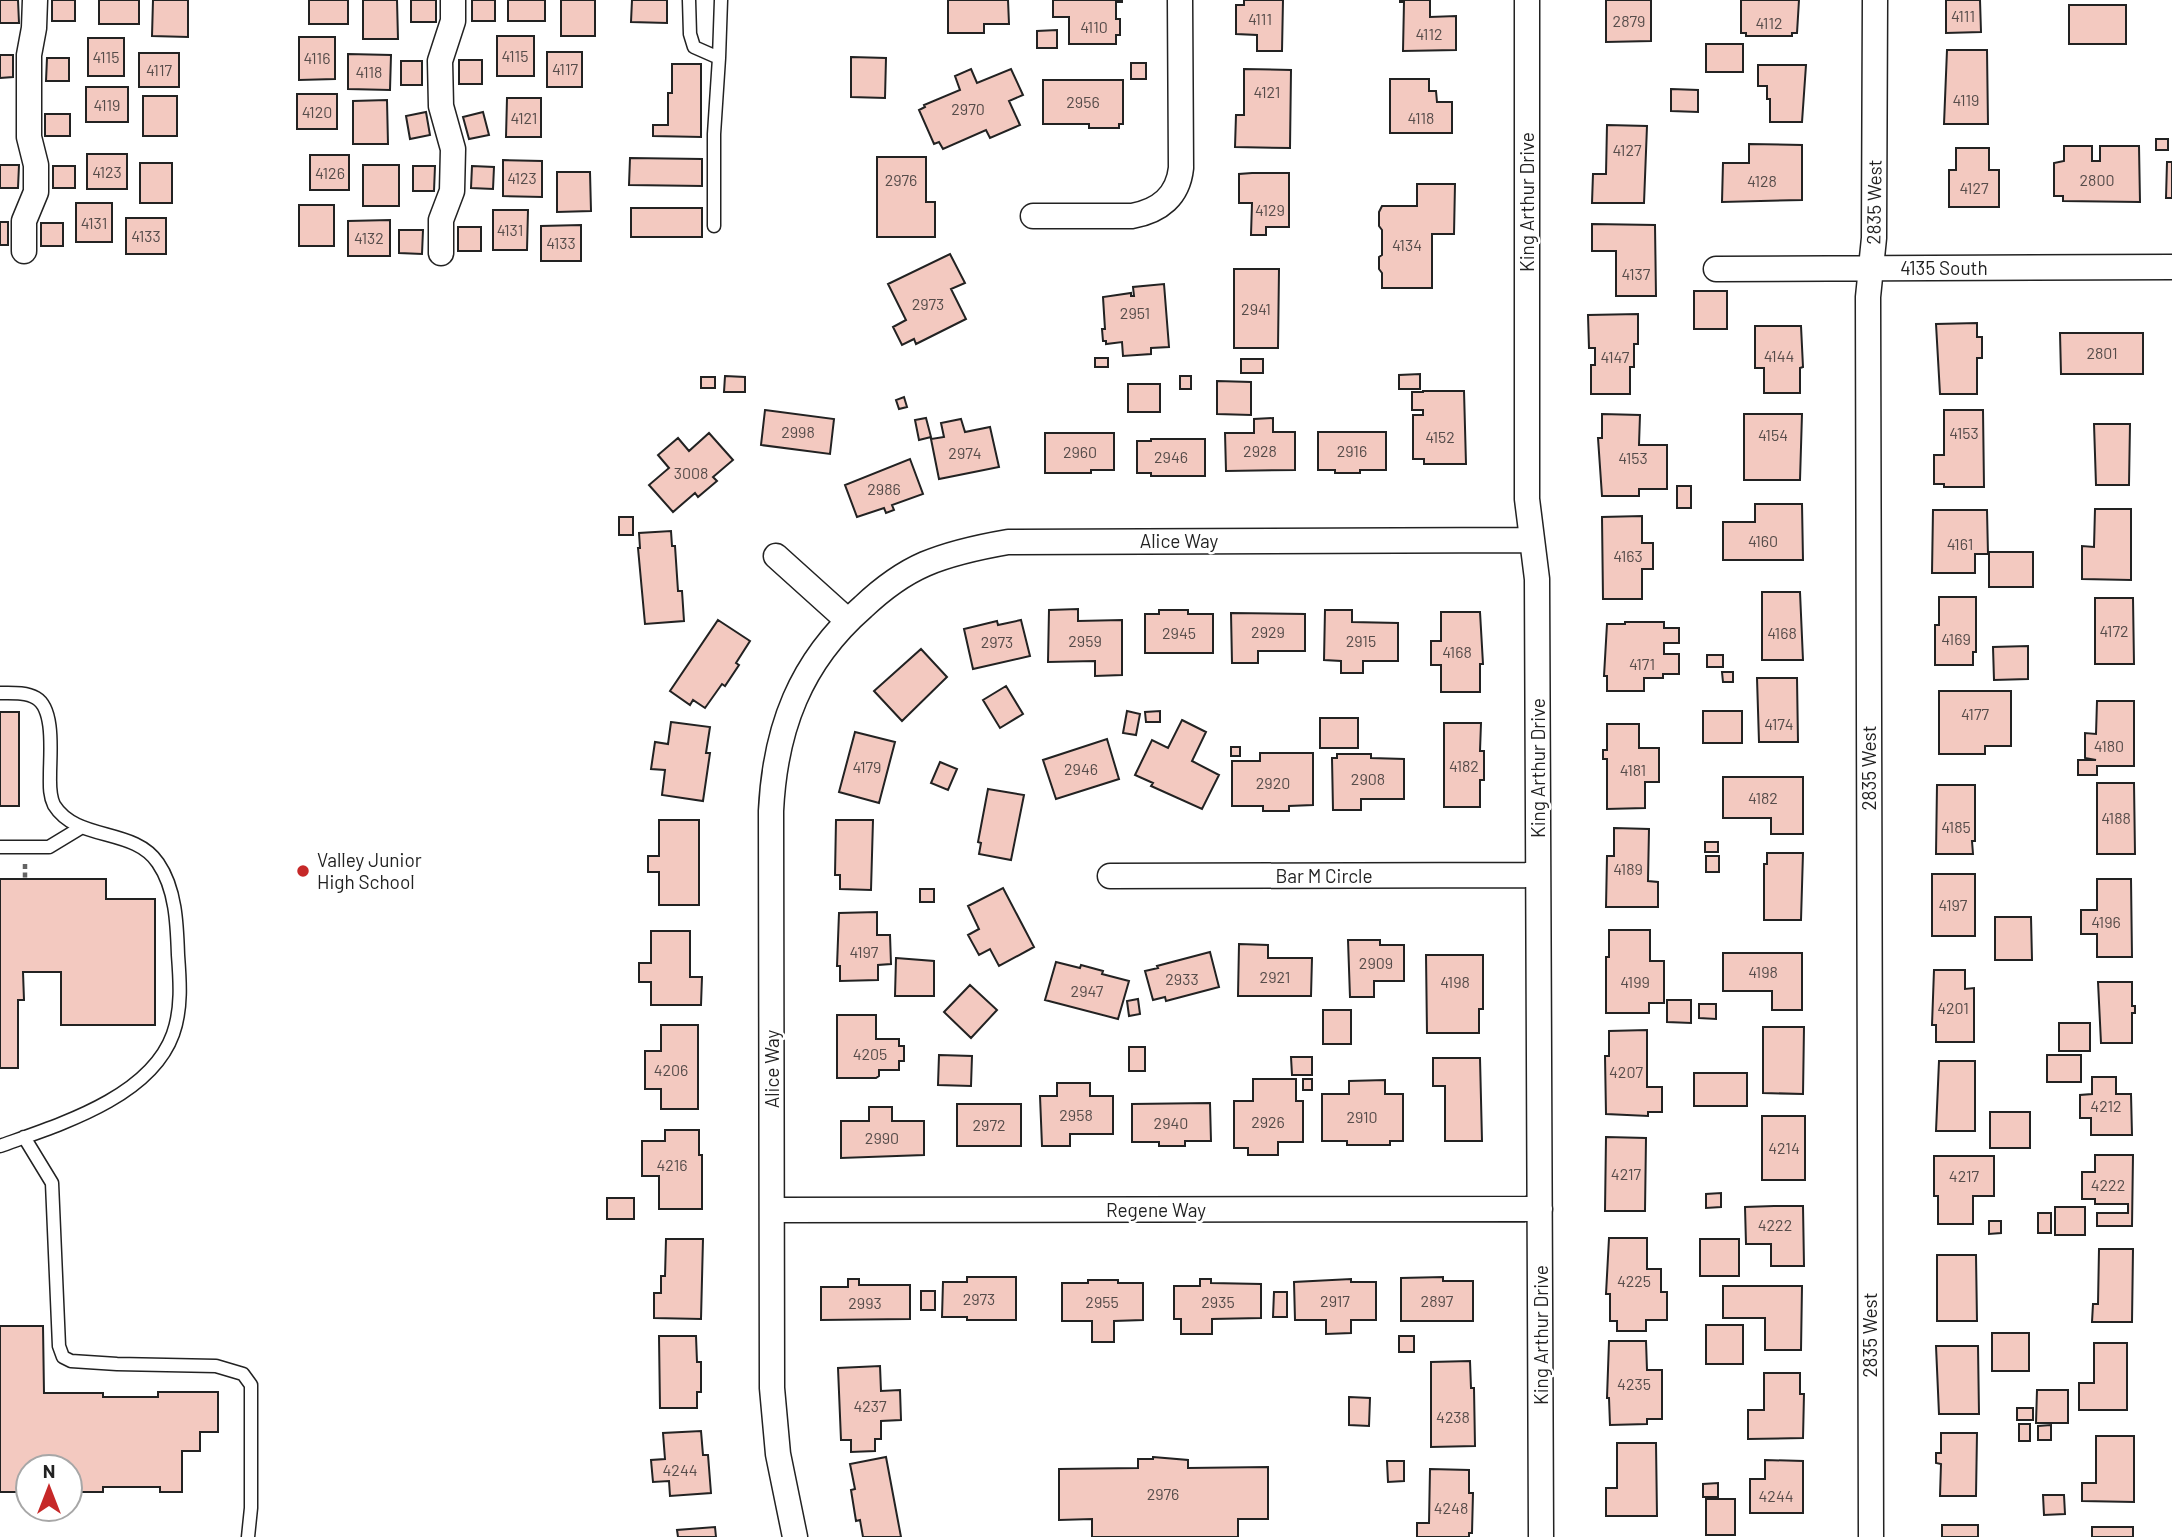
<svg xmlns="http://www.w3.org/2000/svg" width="2172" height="1537" font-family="Barlow,sans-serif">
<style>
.building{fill:#f3c9c0;stroke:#222;stroke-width:2}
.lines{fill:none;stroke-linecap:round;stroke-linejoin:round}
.service-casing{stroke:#222;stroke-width:15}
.minor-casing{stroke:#222;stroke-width:27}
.path{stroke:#646464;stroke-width:4.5;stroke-dasharray:5 3.5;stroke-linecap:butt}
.service{stroke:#fff;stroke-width:12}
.minor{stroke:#fff;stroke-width:24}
.poi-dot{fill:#c62828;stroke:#fff;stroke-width:2.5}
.labels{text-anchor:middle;stroke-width:5;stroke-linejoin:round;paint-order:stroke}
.number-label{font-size:16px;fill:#564c4a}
.street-label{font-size:19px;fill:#222;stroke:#fff}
.poi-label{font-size:19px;fill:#222;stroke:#fff;text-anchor:start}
</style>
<rect width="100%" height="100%" fill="#fff"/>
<path class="building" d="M0 0H18L19 23H0Z
M52 0H75V21H52Z
M99 0H139V24H99Z
M153 0H188V37L152 36Z
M309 0H348V24H309Z
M363 0H397L398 39H363Z
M411 0H436V22H411Z
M472 0H495V21H472Z
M508 0H545V21H508Z
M561 0H595V36H561Z
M632 0H667V23L631 22Z
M948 0H1008L1009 24H984V33H948Z
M1053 0H1122V2H1116V19H1120V35H1116V44H1069V17H1053Z
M1244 0H1283L1282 51H1257V35L1236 34V5H1244Z
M1400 0H1430V17L1456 16V50L1403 51 1404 2H1400Z
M1606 0H1651V41L1606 42Z
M1741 0H1799L1797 33H1792V36H1746V33H1741Z
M1946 0H1980L1981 32 1946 33Z
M2069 5H2126V44H2069Z
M1057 30V48H1037V31Z
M497 36H534V76H497Z
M299 37H335V79L299 80Z
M88 38H124V76H88Z
M1706 44H1743V72H1706Z
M1947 50H1987L1988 124H1944Z
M547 52H582V87H547Z
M139 53H179V87H139Z
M348 54 391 55 390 90 348 89Z
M0 55H13V77L0 78Z
M851 57 886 58 885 98 851 97Z
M47 58H69V81H46Z
M459 60H482V84H459Z
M401 61H422V85H401Z
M1131 63H1146V79H1131Z
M672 64H701V137L653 136V125H668V93H672Z
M1758 65H1806L1802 122H1770V99H1767V86H1758Z
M971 69 977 83 1011 69 1023 95 1009 101 1020 125 990 138 986 130 943 149 939 142 934 144 919 110 925 107 924 105 960 90 955 76Z
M1244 69 1291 70 1290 148 1235 147 1236 115H1244Z
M1390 79H1429V91H1436L1437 102H1452V133H1390Z
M1043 80H1123V124H1119V128H1089V124H1043Z
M86 87H128V122H86Z
M1671 89 1698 90V112L1671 111Z
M297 94H337V129H297Z
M143 96H177V136H143Z
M507 98H541V137H506Z
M387 100 388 144H353V101Z
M426 112 430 135 410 139 406 116Z
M483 112 489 135 469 139 463 117Z
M45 114H70V136H45Z
M1607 125 1647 126 1644 203H1592L1593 174H1606Z
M2156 139H2168V150H2156Z
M1749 144 1802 145V200L1722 202 1723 163H1749Z
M2064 146H2092V161H2100V146H2139L2140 202 2063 201V196H2054V163L2064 161Z
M1956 148H1989V170H1999V207H1949V170H1956Z
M87 154H127V189H87Z
M310 155H349V190H310Z
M877 157H926V202H935V237H877Z
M630 158 702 159V186L629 185Z
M503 160 542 161V197L503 196Z
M2167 162H2172V198H2166Z
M140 163H172V203H140Z
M0 165H19L18 188H0Z
M363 165H399V206H363Z
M53 166H75V188H53Z
M413 166H435L434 191H413Z
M472 166 494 167 493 189 471 188Z
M557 172H590L591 211 557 212Z
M1252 173H1289V227H1266V235H1251L1252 203H1239V174Z
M1417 184H1455L1454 234H1432V288H1382V273L1379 269V257L1382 255V230L1379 226V212L1382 206H1417Z
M76 203H112V242H76Z
M299 205H334V246H299Z
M631 208H702V237H631Z
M493 210H528L527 250H493Z
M126 218H166V254H126Z
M390 220V256H348V221Z
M0 222H8V245H0Z
M41 223H63V246H41Z
M1592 224 1655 225 1656 296H1616V251H1592Z
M581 225V261H541V226Z
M458 227H481V251H458Z
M399 230H423L422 254 399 253Z
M950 254 965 283 951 289 966 319 916 344 914 339 902 345 893 327 906 320 888 284Z
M1234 269H1279L1278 348H1234Z
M1164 284 1169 347 1151 348V354L1123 356 1122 342 1106 344V341H1103L1102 329H1105L1103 297 1131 293V296H1134L1133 287Z
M1694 291H1727V329H1694Z
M1638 314V344H1634V367H1630V394H1591V365H1595V348H1589L1588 315Z
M1977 323V337H1982V358H1977V394H1940L1936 324Z
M1755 326H1801L1803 367 1800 368V393H1764V368H1755Z
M2060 333H2143V374H2061Z
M1095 358H1108V367H1095Z
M1241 359H1263V373H1241Z
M1420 374V389H1399V375Z
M725 376 745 377V392H724Z
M1180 376H1191V389H1180Z
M701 377H715V388H701Z
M1217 381 1251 382V415L1217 414Z
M1128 384H1160V412H1128Z
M1423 391H1464L1466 464H1424V459H1413V415H1423V410H1412V392H1423Z
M904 397 907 407 899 409 896 400Z
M765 410 834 419 830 454 761 445Z
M1944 410H1983L1984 487H1944V484H1934V455H1944Z
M1602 414 1640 415 1639 445H1667V489H1639V496H1602L1598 438H1602Z
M1744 414H1802L1800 480H1744Z
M926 418 931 437 919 440 915 420Z
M1273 418V432H1295V470L1226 471 1225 433H1254V419Z
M961 419 965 432 990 427 999 467 939 479 931 439 944 437 941 423Z
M2094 424H2130L2129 485H2096Z
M1318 432H1386V470H1360V473H1335V470H1318Z
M709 433 733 460 713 477 717 481 698 497 695 493 673 512 649 485 669 468 658 455 678 438 689 451Z
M1045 433H1114V470H1091V473H1045Z
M1151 439H1205V476H1151V473H1137V441H1151Z
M910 459 923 494 892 505 894 510 886 513 884 508 857 517 845 485Z
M1677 486H1691V508H1677Z
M1755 504H1802L1803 560H1723V522H1755Z
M2095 509H2131V580L2082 579V546L2094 547Z
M1933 510H1987L1988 554H1975V573H1932Z
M1642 516V543H1653V569H1642V599H1603L1602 517Z
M619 517H633V535H619Z
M671 531 672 546H675L678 591H682L684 621 645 624 638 548H640L639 533Z
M1989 552H2033V587H1989Z
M1762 592H1800L1803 660H1762Z
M1939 597H1976V652H1973V665H1935V625H1939Z
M2095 598H2133L2134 664H2095Z
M1078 609V621L1122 620V675L1095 676V661L1048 662 1049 610Z
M1159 610H1188V614H1213V653H1145V614H1159Z
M1325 610H1352V622L1398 623V661H1363V673H1341V661L1324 660Z
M1441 612H1480L1483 664H1480V692H1441V665H1431V641H1441Z
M1231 613 1305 614V651H1258V663H1232Z
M718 620 750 641 736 663 739 665 725 686 722 684 705 708 693 700 690 705 670 691Z
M1021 620 1030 656 973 669 964 629 997 621 998 625Z
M1625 622H1664V628H1679V643H1664V654H1679V674H1663V678H1644V691H1607V676H1604L1607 624H1625Z
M2028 646V679L1994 680 1993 647Z
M921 649 947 677 902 721 874 691Z
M1707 655H1723V667H1707Z
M1722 672H1733V682H1723Z
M1757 678H1797L1798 742H1759Z
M1006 686 1023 714 1000 728 983 700Z
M1939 691H2011V746H1985V754H1939Z
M2097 701H2134V766H2097V775H2078V760H2096L2085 758V733L2096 734Z
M1127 711 1140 714 1136 735 1123 733Z
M1160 711V722H1146L1145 712Z
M1703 711H1742V743H1703Z
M0 712H19V806H0Z
M1320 718H1358V748H1320Z
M1182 720 1206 732 1192 761 1219 775 1202 809 1151 786 1153 783 1135 775 1152 740 1168 748Z
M671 722 710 727 706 753H710L703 801 662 795 665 770 651 769 655 742 668 744Z
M1444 723H1481L1480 751H1484V780H1480V807H1444Z
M1607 724H1639V748H1659V782H1645V808L1607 809V759H1603V750H1607Z
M855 732 895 742 879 803 839 792Z
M1107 739 1119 779 1056 799 1043 760Z
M1231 747H1240V756H1231Z
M1260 753H1313V805L1289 806V811H1263V806H1232V761H1260Z
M1337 754H1371V758L1404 759V799H1361V810H1333L1332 758H1337Z
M940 762 957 769 948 790 931 783Z
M1723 777H1803V834H1771V818H1723Z
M2097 783H2134L2135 854H2097Z
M1937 785H1975V841H1972L1973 854H1936Z
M988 789 1024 795 1011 860 979 854 981 843 978 842Z
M659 820H699V905H659V872H648V856H659Z
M836 820H873L871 890 840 889V875H835Z
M1614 828 1649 829 1648 881 1658 882V907H1606L1607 856H1614Z
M1705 842H1718V852H1705Z
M1767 853H1803L1801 920H1764V864H1767Z
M1706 856H1719V872H1706Z
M1932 874H1975V936H1932Z
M0 879H106V899H155V1025H61V972H23L24 1000H18V1068H0Z
M2097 879H2131L2132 957H2097V934H2081V910H2097Z
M1003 888 1034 947 999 966 990 949 979 955 968 935 979 929 968 906Z
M920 889H934V902H920Z
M877 912V935H890L891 964 878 965V980L840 981V966H837L839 913Z
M1995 917H2031L2032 960H1995Z
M1609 930H1650V961H1664V1003H1649V1013H1606V957H1609Z
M651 931H690V977H702L701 1005H651V982H639V963H651Z
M1348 940H1380V945H1404V981H1374V997H1350Z
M1239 944 1268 945V958H1312L1311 996H1238Z
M1210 952 1219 987 1166 1001 1165 997 1153 1000 1145 971 1158 968 1157 966Z
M1723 953H1802V1010H1772V991H1723Z
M1426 955H1483V1009H1479V1033H1427Z
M896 958 934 961V996H895Z
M1056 962 1080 968 1081 965 1103 971 1102 974 1129 981 1118 1019 1045 1000Z
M1934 970H1965V989L1974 988V1042H1936V1025H1932Z
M2098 982H2132V1006H2135V1013H2132V1043H2101Z
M970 985 997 1010 971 1038 944 1012Z
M1138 999 1140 1014 1129 1016 1127 1001Z
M1667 1000H1691V1023L1667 1022Z
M1699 1004H1716V1019L1699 1018Z
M1323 1010H1351V1044H1323Z
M837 1015H876V1039H899V1046H904V1061H899V1070H879V1076L876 1078H837Z
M2059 1023H2090V1051H2059Z
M661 1025H698V1109H661V1089H645V1051H661Z
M1763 1027H1804L1803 1094 1763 1093Z
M1647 1030V1087H1662V1112H1648V1116L1606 1114 1605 1056H1609V1031Z
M1129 1047H1145V1071H1129Z
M939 1055 972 1056 971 1086 938 1085Z
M2047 1055H2081V1082H2047Z
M1291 1057H1312V1075H1292Z
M1433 1058H1480L1482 1141H1445V1086H1433Z
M1939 1061H1975V1131H1936Z
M1694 1073H1747V1106H1694Z
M2092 1077H2116V1094H2131L2132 1135H2091V1118H2080V1095L2092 1094Z
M1253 1079H1296V1101H1303V1142H1278V1155H1248V1148H1234V1101H1253Z
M1303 1079H1312V1090H1303Z
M1385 1080V1094H1403V1141H1390V1145H1347V1141H1322V1094H1349V1081Z
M1057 1083H1090V1096H1113V1134H1070V1146H1042L1040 1096H1057Z
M1210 1103 1211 1141H1185V1146H1159V1142H1132V1104Z
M957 1104H1021V1146H957Z
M869 1107H892V1121H924V1155L841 1158V1121H869Z
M1990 1112H2030V1148H1990Z
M1762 1116H1805V1180H1762Z
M665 1130H699V1155H702V1209H659V1176H642V1141H665Z
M1606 1137 1646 1138 1645 1211H1605Z
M2095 1155H2133L2132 1226H2097V1213H2128V1204H2095V1199H2082V1172H2095Z
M1934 1156H1994V1196H1973V1224H1938V1196H1934Z
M1721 1193V1207L1706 1208V1194Z
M607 1198H634V1219H607Z
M1774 1206H1803L1804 1266H1771V1244H1746L1745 1207Z
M2055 1207H2085V1235H2055Z
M2038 1213H2051V1233H2038Z
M1989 1221H2001V1233L1989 1234Z
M1609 1238H1647V1269H1661V1292H1667V1320H1646V1331H1617V1321H1610V1294H1606Z
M666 1239H703L701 1319 654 1318V1293H661V1276H665Z
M1700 1239H1739V1276H1700Z
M2099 1249H2133L2132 1322H2092L2093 1304H2098Z
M1937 1255H1976L1977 1321H1937Z
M967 1277H1016V1320H967V1317H942L943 1282H967Z
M1443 1277V1281H1473V1321H1401V1278Z
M848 1279H859V1285H910V1319L821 1320V1287H848Z
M1200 1279H1211V1283L1261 1284V1318L1212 1319V1334H1181V1319H1174V1286H1200Z
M1351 1279V1282H1376V1320H1351V1333L1326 1334V1320H1295L1294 1282Z
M1088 1280H1118V1283H1143V1320L1114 1321V1342H1092V1321H1062V1283H1088Z
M1723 1286H1802L1801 1350H1765V1318H1723Z
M921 1291H935V1310H921Z
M1274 1292H1287V1317H1273Z
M1706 1325H1743V1364H1706Z
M0 1326H43L44 1393H103V1397H158V1392H218V1432H200V1451H182V1492H160V1487H103V1492H70V1467H28V1492H0Z
M1992 1333H2029V1371H1992Z
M659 1336H696L697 1362H701V1392H697V1408H660Z
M1399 1336H1414V1352H1399Z
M1609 1341H1646L1647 1370H1662V1419H1647V1424L1610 1425 1609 1398H1607Z
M2094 1343H2127V1410H2079V1383H2094Z
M1936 1346H1978L1979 1414H1939Z
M1470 1361 1471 1388H1474L1475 1446 1431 1447V1362Z
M880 1366 881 1391 900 1390 901 1420 881 1421V1439H875V1451L851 1452V1440H841L838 1368Z
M1764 1373H1800V1394H1804L1803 1438 1748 1439V1410H1764Z
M2037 1390H2068V1423H2036Z
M1349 1397 1370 1398 1369 1426 1349 1425Z
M2017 1408H2033V1420H2017Z
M2019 1424H2030V1441H2019Z
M2051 1425V1440H2038V1426Z
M701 1431 703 1455H708L711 1493 670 1496 669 1481 653 1482 651 1460 665 1459 663 1433Z
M1941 1433H1977L1976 1496H1940L1941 1464 1936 1463V1453H1941Z
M2096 1436H2134V1502L2082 1501V1483H2096Z
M1617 1443H1656L1657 1516H1606V1488H1617Z
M886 1457 901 1537H863L860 1520 856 1521 851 1490 855 1489 850 1464Z
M1153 1457 1188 1460V1468L1268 1467V1519H1238V1537H1092V1519L1059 1520V1469L1138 1468V1459H1153Z
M1765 1460 1803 1461V1513H1750V1479H1765Z
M1387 1461H1404V1481L1388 1482Z
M1430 1469 1469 1470V1493H1473L1472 1533H1469V1537H1417V1523H1429Z
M1718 1483V1497H1703V1484Z
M2043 1495H2064L2065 1514 2044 1515Z
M1706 1499H1735V1535H1706Z
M1942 1525H1978V1537H1942Z
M715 1527 716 1537H678L677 1530Z
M2092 1527H2133V1537H2092Z"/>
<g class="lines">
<defs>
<path id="service" d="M689 0 690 34 694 47 719 58 714 134V226
M719 58 721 0
M0 693C12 693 26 692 36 698 55 709 50 754 50 774 50 784 49 795 54 805 77 842 134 827 158 863 176 889 177 925 178 955 180 981 182 1009 173 1034 150 1098 58 1125 0 1146
M0 847H49L82 827
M24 1137 52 1183 59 1346 63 1357 71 1361 117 1364 216 1366 243 1374 251 1385V1508L248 1537"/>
<path id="minor" d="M1527 0V499L1537 579 1541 1537
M1033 216H1132C1160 211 1178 196 1181 168L1180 0
M24 251V221L36 192V165L29 137V55L34 28 35 0
M441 253V220L452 191 453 149 441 106 440 61 453 21V0
M1716 269 2172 267
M776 556 847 620
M1110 876 1538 875
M773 1210 1540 1209
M795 1537 778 1454 772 1388 771 811C775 729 800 662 863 607 881 590 902 574 925 564 951 553 979 547 1008 542L1532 540
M1871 1537 1868 297 1874 238 1875 0"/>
</defs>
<use href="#service" class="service-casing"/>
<use href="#minor" class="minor-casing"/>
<path class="path" d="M25 864V880"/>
<use href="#service" class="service"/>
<use href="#minor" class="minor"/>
</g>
<circle class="poi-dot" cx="303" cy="871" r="7"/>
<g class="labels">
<g class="number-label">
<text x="1963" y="22">4111</text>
<text x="1260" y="25">4111</text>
<text x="1629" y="27">2879</text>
<text x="1769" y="29">4112</text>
<text x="1094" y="33">4110</text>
<text x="1429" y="40">4112</text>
<text x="515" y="62">4115</text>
<text x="106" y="63">4115</text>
<text x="317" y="64">4116</text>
<text x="565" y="75">4117</text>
<text x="159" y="76">4117</text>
<text x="369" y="78">4118</text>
<text x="1267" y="98">4121</text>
<text x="1966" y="106">4119</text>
<text x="1083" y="108">2956</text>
<text x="107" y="111">4119</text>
<text x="968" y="115">2970</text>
<text x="317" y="118">4120</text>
<text x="524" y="124">4121</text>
<text x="1421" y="124">4118</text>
<text x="1627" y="156">4127</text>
<text x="107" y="178">4123</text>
<text x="330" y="179">4126</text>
<text x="522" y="184">4123</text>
<text x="901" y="186">2976</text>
<text x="2097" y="186">2800</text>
<text x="1762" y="187">4128</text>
<text x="1974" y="194">4127</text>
<text x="1270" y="216">4129</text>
<text x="94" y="229">4131</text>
<text x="510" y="236">4131</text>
<text x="146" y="242">4133</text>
<text x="369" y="244">4132</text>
<text x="561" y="249">4133</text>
<text x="1407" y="251">4134</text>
<text x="1636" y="280">4137</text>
<text x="928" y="310">2973</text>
<text x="1256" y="315">2941</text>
<text x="1135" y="319">2951</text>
<text x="2102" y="359">2801</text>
<text x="1779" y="362">4144</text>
<text x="1615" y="363">4147</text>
<text x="798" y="438">2998</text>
<text x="1964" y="439">4153</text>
<text x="1773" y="441">4154</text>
<text x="1440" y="443">4152</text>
<text x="1260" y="457">2928</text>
<text x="1352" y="457">2916</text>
<text x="1080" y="458">2960</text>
<text x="965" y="459">2974</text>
<text x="1171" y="463">2946</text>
<text x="1633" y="464">4153</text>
<text x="691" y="479">3008</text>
<text x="884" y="495">2986</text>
<text x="1763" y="547">4160</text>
<text x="1960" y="550">4161</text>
<text x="1628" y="562">4163</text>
<text x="2114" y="637">4172</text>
<text x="1268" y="638">2929</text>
<text x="1179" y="639">2945</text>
<text x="1782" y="639">4168</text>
<text x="1956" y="645">4169</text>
<text x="1085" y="647">2959</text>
<text x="1361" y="647">2915</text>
<text x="997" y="648">2973</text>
<text x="1457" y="658">4168</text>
<text x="1642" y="670">4171</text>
<text x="1975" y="720">4177</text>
<text x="1779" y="730">4174</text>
<text x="2109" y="752">4180</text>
<text x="1464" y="772">4182</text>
<text x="867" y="773">4179</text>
<text x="1081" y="775">2946</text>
<text x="1633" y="776">4181</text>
<text x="1368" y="785">2908</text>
<text x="1273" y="789">2920</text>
<text x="1763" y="804">4182</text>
<text x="2116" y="824">4188</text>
<text x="1956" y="833">4185</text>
<text x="1628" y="875">4189</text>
<text x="1953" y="911">4197</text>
<text x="2106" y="928">4196</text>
<text x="864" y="958">4197</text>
<text x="1376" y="969">2909</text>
<text x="1763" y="978">4198</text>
<text x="1275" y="983">2921</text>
<text x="1182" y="985">2933</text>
<text x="1455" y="988">4198</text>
<text x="1635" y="988">4199</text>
<text x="1087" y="997">2947</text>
<text x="1953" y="1014">4201</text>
<text x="870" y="1060">4205</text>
<text x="671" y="1076">4206</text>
<text x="1626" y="1078">4207</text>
<text x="2106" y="1112">4212</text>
<text x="1076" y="1121">2958</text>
<text x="1362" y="1123">2910</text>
<text x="1268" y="1128">2926</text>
<text x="1171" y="1129">2940</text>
<text x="989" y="1131">2972</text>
<text x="882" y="1144">2990</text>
<text x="1784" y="1154">4214</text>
<text x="672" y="1171">4216</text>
<text x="1626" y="1180">4217</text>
<text x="1964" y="1182">4217</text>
<text x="2108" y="1191">4222</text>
<text x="1775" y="1231">4222</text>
<text x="1634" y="1287">4225</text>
<text x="979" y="1305">2973</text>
<text x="1335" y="1307">2917</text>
<text x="1437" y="1307">2897</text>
<text x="1102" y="1308">2955</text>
<text x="1218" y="1308">2935</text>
<text x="865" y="1309">2993</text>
<text x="1634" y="1390">4235</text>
<text x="870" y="1412">4237</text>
<text x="1453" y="1423">4238</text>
<text x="680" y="1476">4244</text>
<text x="1163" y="1500">2976</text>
<text x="1776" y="1502">4244</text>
<text x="1451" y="1514">4248</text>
</g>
<g class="street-label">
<text transform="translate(1527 202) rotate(-90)" y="7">King Arthur Drive</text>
<text transform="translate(1874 202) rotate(-89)" y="7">2835 West</text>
<text x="1944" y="275">4135 South</text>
<text x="1179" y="548">Alice Way</text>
<text transform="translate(1538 768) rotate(-90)" y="7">King Arthur Drive</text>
<text transform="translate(1869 768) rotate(-90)" y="7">2835 West</text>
<text x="1324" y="883">Bar M Circle</text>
<text transform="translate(772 1069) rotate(-90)" y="7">Alice Way</text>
<text x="1156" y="1217">Regene Way</text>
<text transform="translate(1541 1335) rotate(-90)" y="7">King Arthur Drive</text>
<text transform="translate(1870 1335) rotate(-90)" y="7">2835 West</text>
</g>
<g class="poi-label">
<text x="317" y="867">Valley Junior<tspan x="317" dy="22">High School</tspan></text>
</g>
</g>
<g transform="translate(49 1488)"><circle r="33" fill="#ffffff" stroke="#a7a7a7" stroke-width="2"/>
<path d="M0-5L12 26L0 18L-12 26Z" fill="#c62828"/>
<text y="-10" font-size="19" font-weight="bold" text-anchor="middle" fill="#222222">N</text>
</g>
</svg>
